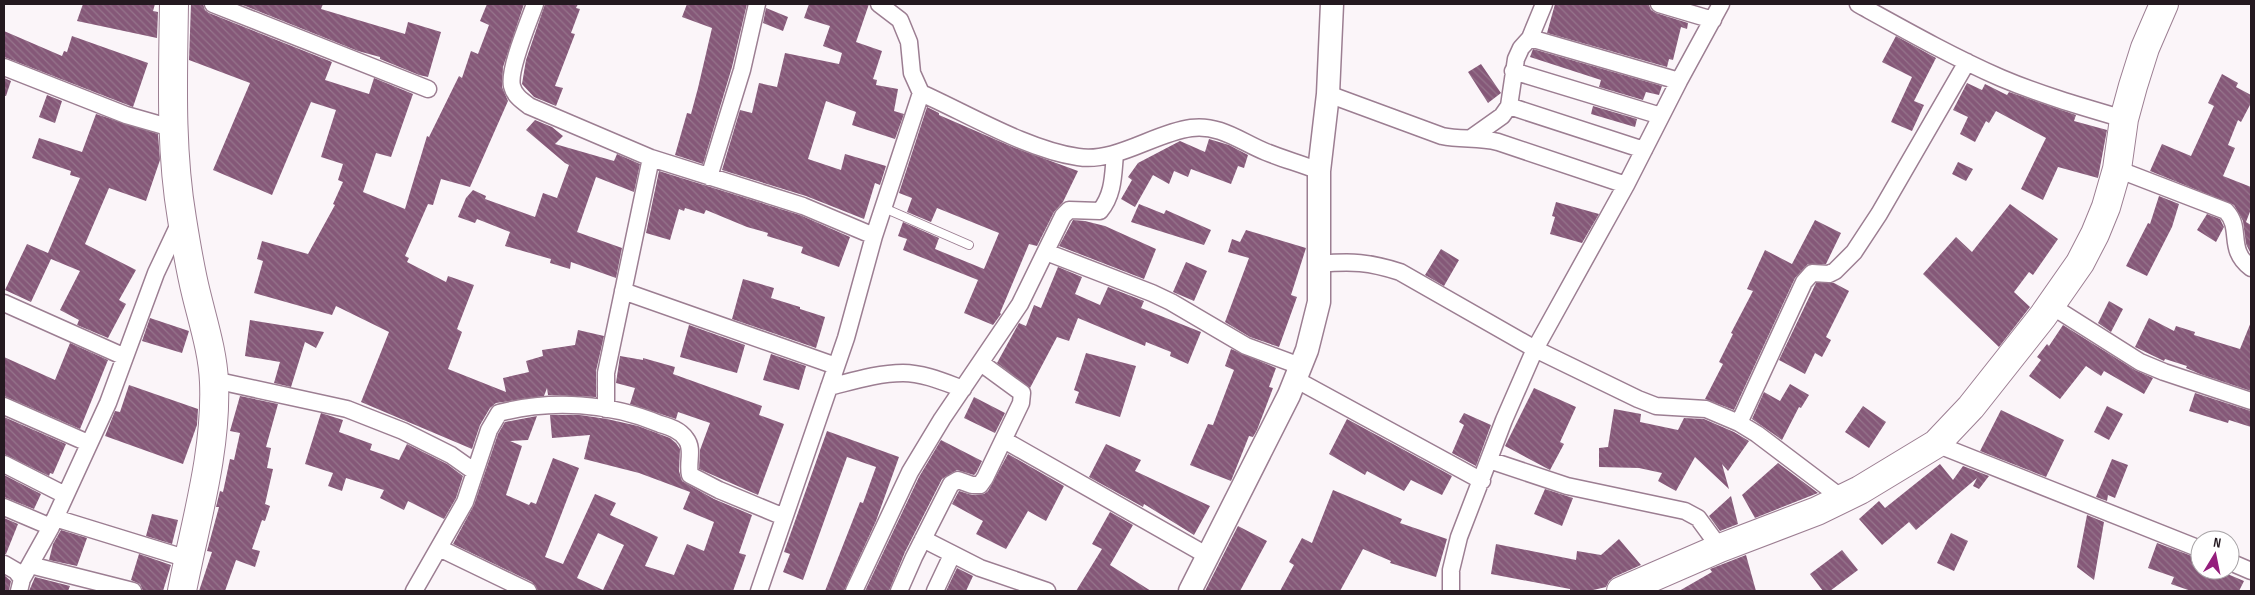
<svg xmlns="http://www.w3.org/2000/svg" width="2255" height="595" font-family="'Sofia Sans Condensed',sans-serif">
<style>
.building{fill:url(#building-back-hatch);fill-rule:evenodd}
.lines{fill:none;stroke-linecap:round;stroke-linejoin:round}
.lane-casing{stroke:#9c7e92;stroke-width:10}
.street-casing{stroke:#9c7e92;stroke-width:19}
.secondary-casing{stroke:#9c7e92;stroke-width:25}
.highway-casing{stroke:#9c7e92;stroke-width:30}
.lane{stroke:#fff;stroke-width:8}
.street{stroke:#fff;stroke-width:16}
.secondary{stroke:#fff;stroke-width:22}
.highway{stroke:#fff;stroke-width:28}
</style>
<defs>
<pattern id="building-back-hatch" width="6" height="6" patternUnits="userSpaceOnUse" patternTransform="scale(1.25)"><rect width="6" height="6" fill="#855878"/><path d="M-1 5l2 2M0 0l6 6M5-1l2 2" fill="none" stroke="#96758c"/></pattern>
</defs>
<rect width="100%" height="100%" fill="#fbf5f9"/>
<path class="building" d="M83 4H155L153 11 158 12 157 38 77 21Z
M191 4H203L205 10 209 13 332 62 325 80 369 94 374 78 413 94 391 157 376 153 363 192 405 209 427 136 429 137 459 76 462 78 471 51 478 54 489 25 480 21 487 4H524L503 67 502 87 508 101 470 187 441 179 433 205 428 204 405 256 409 258 407 262 446 282 448 276 474 285 457 329 462 332 448 369 506 392 503 378 529 372 526 361 543 356 542 350 575 345 578 330 604 336 596 371V397L548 395 547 388 544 396 496 403 490 408 480 425 472 449 361 402 389 332 336 306 332 315 254 293 263 261 257 259 262 241 308 254 335 205 333 204 343 182 338 180 343 164 321 157 336 110 311 102 272 195 213 170 250 83 189 60Z
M240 4H323L321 9 405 34 408 22 441 32 428 77 419 75 380 59V57L358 51Z
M545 4H578L576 8 580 9 571 33 575 34 555 86 563 88 556 106 534 97 522 84 526 60Z
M687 4H747L732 67 703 164 675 155 687 113 691 114 698 88 712 28 682 17Z
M809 4H869L856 42 882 51 873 79 877 80 876 85 898 89 894 111 904 114 895 139 852 125 856 112 826 101 808 159 841 170 845 154 886 166 880 185 875 183 864 219 806 196 722 170 740 110 752 113 759 83 777 87 785 53 839 64 842 53 823 46 830 26 804 18Z
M1555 4H1646L1649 5 1651 10 1656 13 1688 23 1687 29 1681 27 1673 60 1669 59 1667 67 1547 33Z
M766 8 788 17 783 31 763 23Z
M4 31 62 56 64 51 67 52 72 36 148 63 133 107 4 57Z
M1896 36 1936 58 1914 101 1924 105 1912 131 1891 122 1912 77 1882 62Z
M1533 49 1662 86 1659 95 1646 92 1643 100 1599 87 1601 80 1530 57Z
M1481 64 1501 93 1488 103 1468 72Z
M2222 74 2238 83 2236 87 2251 95V103L2241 122 2238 120 2228 145 2235 148 2223 176 2251 187V209L2246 222 2251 225V254L2246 244 2243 221 2234 205 2150 171 2162 144 2191 156 2214 106 2208 103Z
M4 78 11 81 6 96H4Z
M1967 83 1982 90 1985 84 2007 95 2009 92 2076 115 2074 121 2107 130 2098 178 2058 167 2043 200 2021 189 2046 138 1996 111 1989 123 1986 121 1975 142 1960 134 1968 117 1953 110Z
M47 95 62 101 55 123 39 117Z
M1593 106 1637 119 1635 127 1591 114Z
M927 107 939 113V115L1015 148 1078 171 1063 202 1054 212 1037 246 1029 244 1000 313 1001 314 993 325 964 313 978 280 903 250 907 239 898 236 903 222 939 238 935 249 984 269 999 233 937 208 931 222 907 212 912 198 899 193Z
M96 114 158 134 160 160 146 201 109 188 85 244 136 270 119 300 126 304 108 338 77 325 79 320 60 310 80 271 51 259 31 302 5 290 27 244 48 253 80 178 70 175 71 171 32 158 39 138 82 152Z
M535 120 552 127 563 136 555 144 614 161 617 154 640 164 634 192 596 177 577 232 622 248 616 278 571 262 570 269 550 263 551 259 505 246 510 232 477 219 475 223 458 217 466 198 473 190 486 196 485 199 535 217 543 193 557 198 569 165 565 163 526 130Z
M1209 139 1229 145 1248 155 1244 168 1238 166 1231 184 1191 169 1188 177 1174 171 1169 184 1153 175 1135 207 1121 199 1132 180 1128 177 1138 163 1180 141 1205 152Z
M1958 162 1973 169 1966 181 1952 174Z
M659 171 800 215 850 237 839 267 801 253 803 247 767 236 768 233 747 227 706 210 704 214 685 208 684 211 679 209 670 240 646 233Z
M2159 196 2179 204 2172 227 2147 276 2126 266 2148 223 2150 224Z
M1556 202 1599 214 1582 243 1550 234 1555 217 1552 216Z
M1139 204 1164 214 1166 210 1211 230 1204 245 1131 222Z
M2010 204 2058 239 2033 275 2029 272 2014 292 2030 307 1999 347 1923 274 1956 237 1972 252Z
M2207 214 2220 219 2224 227 2216 242 2197 230Z
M1073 220 1085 221 1105 226 1156 249 1144 279 1059 246Z
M1815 220 1841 233 1826 264H1808L1795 278 1734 410 1705 399 1723 364 1719 362 1733 334 1731 333 1753 291 1747 289 1765 250 1792 264Z
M1246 230 1306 248 1291 295 1297 297 1279 347 1250 337 1225 322 1249 258 1228 252 1232 239 1240 242Z
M1441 249 1459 260 1444 286 1425 275Z
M1186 262 1207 271 1194 301 1173 292Z
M1058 267 1082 277 1075 294 1100 305 1108 287 1144 301 1141 308 1201 332 1188 364 1170 356 1171 352 1146 342 1145 346 1078 318 1069 341 1057 337 1030 388 997 363 1019 323 1026 326 1034 305 1041 308Z
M743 279 774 288 771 298 800 307V309L825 317 816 348 732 319Z
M1816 283H1834L1849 291 1826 337 1831 340 1822 357 1815 353 1805 374 1779 360Z
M2109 301 2123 309 2111 332 2098 323Z
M150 318 189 331 182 353 142 341Z
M2149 318 2174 331 2176 326 2195 332 2194 335 2240 349 2251 322V391L2200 374 2186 368 2187 366 2165 359 2164 361 2135 347Z
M250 320 324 332 316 348 305 342 291 387 274 383 280 362 245 356Z
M689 325 745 345 737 373 680 357Z
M2063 325 2135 370 2153 378 2144 394 2104 371 2101 376 2086 366 2060 399 2029 376 2041 360 2037 357 2047 344 2049 346Z
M70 343 108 360 80 429 4 396V357L55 380Z
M1231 349 1276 368 1269 387 1273 388 1257 430 1253 437 1249 436 1231 481 1190 465 1208 424 1213 425 1234 370 1225 366Z
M1086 353 1136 366 1120 417 1075 403 1079 392 1074 390Z
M771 354 806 366 799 390 763 380Z
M620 356 643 360V358L675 367 673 374 762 406 759 415 784 424 758 495 699 469 700 450 710 423 678 412 676 419 630 404 635 388 616 383Z
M1790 384 1809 395 1801 408 1799 407 1782 440 1752 419 1764 392 1780 401Z
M129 385 198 409 197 425 183 464 105 436 115 411 120 412Z
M1534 388 1576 407 1560 442 1564 444 1550 470 1505 446Z
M2195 393 2251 411V427L2229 420 2228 423 2189 411Z
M240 396 278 404 266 447 271 448 267 468 273 469 265 504 270 506 265 521 262 520 252 549 260 551 255 567 236 560 225 591H199L212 552 207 551 219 507H216L220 491 223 492 230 459 234 460 240 433 230 431Z
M974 397 1005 413 995 433 964 418Z
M1863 406 1886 422 1869 448 1845 432Z
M2107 406 2123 414 2109 440 2094 432Z
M1614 409 1641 414 1640 422 1678 430 1684 418 1704 419 1734 432 1749 441 1728 471 1722 464 1729 489 1695 457 1676 491 1658 481 1662 473 1639 468 1599 467V448L1608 447Z
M2001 410 2064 440 2046 477 1980 451Z
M321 413 343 420 339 432 372 444 370 450 399 460 407 444 447 464 463 476 456 498 444 519 408 501 404 510 380 498 384 490 346 478 342 491 328 486 333 473 305 464Z
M1464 413 1491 425 1476 466 1452 453 1464 425 1459 422Z
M550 415H580L607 419 638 426 670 438 676 443 680 449 679 471 682 481 714 499 752 515 739 553 746 555 733 591H538L532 582 453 544 474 505 498 434 505 422 537 416 528 440 510 441 522 446 506 495 529 505 531 502 536 504 553 458 579 468 545 557 563 564 595 494 616 503 610 515 658 537 645 566 674 575 687 544 704 551 714 522 683 509 690 492 639 473 584 459 590 435 552 438ZM598 533 624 545 603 590 577 578Z
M4 417 66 444 53 474 50 473 49 476 4 454Z
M1347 419 1452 476 1442 495 1411 480 1404 491 1367 471 1365 475 1329 454Z
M827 431 899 457 876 521 844 591H825L860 502 863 503 876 467 847 457 803 580 783 572 790 554 784 552Z
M941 440 982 461 976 473 974 475 957 470 942 479 905 552 889 591H865L919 477Z
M1106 444 1141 460 1135 471 1210 506 1194 535 1144 504 1143 507 1089 477Z
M1008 454 1064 486 1046 521 1028 511 1006 549 976 534 983 521 952 504 959 491 972 495 984 494 988 491Z
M2112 459 2128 465 2115 498 2108 495 2107 501 2096 497Z
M1778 463 1818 493 1755 518 1742 495Z
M1940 464 1953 480 1963 466 1989 476 1979 489 1973 486 1977 478 1916 530 1909 522 1882 545 1859 519 1879 501 1885 508Z
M4 475 41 494 34 509 4 497Z
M1545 489 1573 498 1562 526 1534 514Z
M1333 490 1402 519 1400 523 1447 539 1436 577 1390 563 1391 561 1363 549 1340 591H1280L1294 565 1289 562 1302 538 1312 543Z
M1731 496 1738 524 1720 531 1709 516Z
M1110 512 1133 525 1110 565 1151 591H1076L1102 549 1092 544Z
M152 514 178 520 172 544 146 536Z
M2087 515 2104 522 2094 580 2077 567Z
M4 518 18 524 6 554H4Z
M1238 526 1267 541 1240 591H1205Z
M61 530 87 538 77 566 49 560 53 544Z
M1951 533 1968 541 1954 571 1937 563Z
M1619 539 1641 565 1614 577 1609 581 1606 587 1589 591H1570V589L1491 574 1496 544 1576 560 1577 551 1601 555Z
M2157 543 2200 559V570H2218L2244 581 2239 591H2191L2171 584 2174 577 2148 568Z
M1842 550 1858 570 1830 591H1823L1810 574Z
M139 554 171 565 163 591H143L140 584 131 580Z
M1746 555 1756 591H1679L1712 572 1710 569Z
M957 568 973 576 966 591H946Z
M4 575 11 581 9 591H4Z
M35 577 70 586 68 591H29Z"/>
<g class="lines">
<defs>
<path id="lane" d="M884 208 969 245"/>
<path id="street" d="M213 4 428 89
M535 4C529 21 508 70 512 86 514 95 521 100 529 106L651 158 803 206 874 236
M879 4 900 20 909 42 912 73 921 93C968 114 1028 150 1078 157 1116 163 1154 133 1191 128 1220 124 1241 142 1266 152 1283 159 1302 164 1319 171
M1659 4 1713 20
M1858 4C1905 30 1951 56 2001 78 2041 95 2083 107 2124 119
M1530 38 1679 81
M4 67 126 115 175 129
M1513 71 1661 116
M1328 94 1442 136C1461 140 1479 137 1498 142L1626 185
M1509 106 1644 150
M1471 138 1502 116 1509 106 1516 59 1521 48 1530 38 1544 4
M2117 169 2226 211C2243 229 2226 249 2251 268
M709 177 742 70 757 4
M1046 252 1152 293 1171 302 1246 346 1300 366
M1319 264C1352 261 1369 262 1400 272L1535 349 1638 399 1656 406 1706 409 1739 423 1757 434 1843 499
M623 291 836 366
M4 303 125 357
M2050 305 2140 362 2164 372 2251 401
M1295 379 1482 481
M214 380 347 409 403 431 451 455 475 472
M829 387C853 381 878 373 903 373 923 373 944 382 963 389
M4 406 88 443
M606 409V373L651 158
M1739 423 1804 282 1812 273 1829 274 1835 271 1854 252 1879 214 1967 62
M1004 440 1208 556
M1936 444 2200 549
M1489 460 1567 486 1685 511 1698 518 1720 548
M4 464 65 495
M4 507 51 527
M55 518 188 559
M923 539 980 568 1047 591
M439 548 528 591
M2230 562 2251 571
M4 564 16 571 22 579 19 591
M30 565 133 591
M22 579 51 527 108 403 156 273 181 220
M414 591 465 502 489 430 499 413C551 399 611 403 660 424 670 427 680 430 686 439 694 449 687 463 690 475L719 490 784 517
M759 591 846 338 874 236 921 93
M854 591 910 472 942 419 1020 304 1063 216 1069 210 1100 211C1114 194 1113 174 1115 154
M899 591 914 557 951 484 958 480 972 485H980L985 478 1021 403 1022 393 981 363
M935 591 952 555
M1451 591V570L1459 537 1504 420 1535 349 1626 185 1679 81 1721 4"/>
<path id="secondary" d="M1190 591 1289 395 1307 350 1319 302V171L1328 94 1332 4"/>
<path id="highway" d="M174 4C173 75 170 148 182 219 186 244 190 269 196 293 203 322 213 353 214 382 217 451 195 524 182 591
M1621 591 1720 548 1817 511 1860 490 1936 444 1971 407 2043 316 2080 263 2095 234 2106 207 2117 169 2124 119 2133 86 2145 48 2164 4"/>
</defs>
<use href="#lane" class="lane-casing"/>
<use href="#street" class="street-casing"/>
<use href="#secondary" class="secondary-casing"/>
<use href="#highway" class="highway-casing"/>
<use href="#lane" class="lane"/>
<use href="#street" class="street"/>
<use href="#secondary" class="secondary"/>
<use href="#highway" class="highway"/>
</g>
<rect width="2255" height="595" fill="none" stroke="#241920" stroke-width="10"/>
<g transform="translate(2215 555) rotate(10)"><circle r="24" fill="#ffffff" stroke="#a7a3a6"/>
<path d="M0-4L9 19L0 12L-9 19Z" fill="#941e7c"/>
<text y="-8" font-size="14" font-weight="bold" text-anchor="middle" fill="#241920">N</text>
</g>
</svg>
